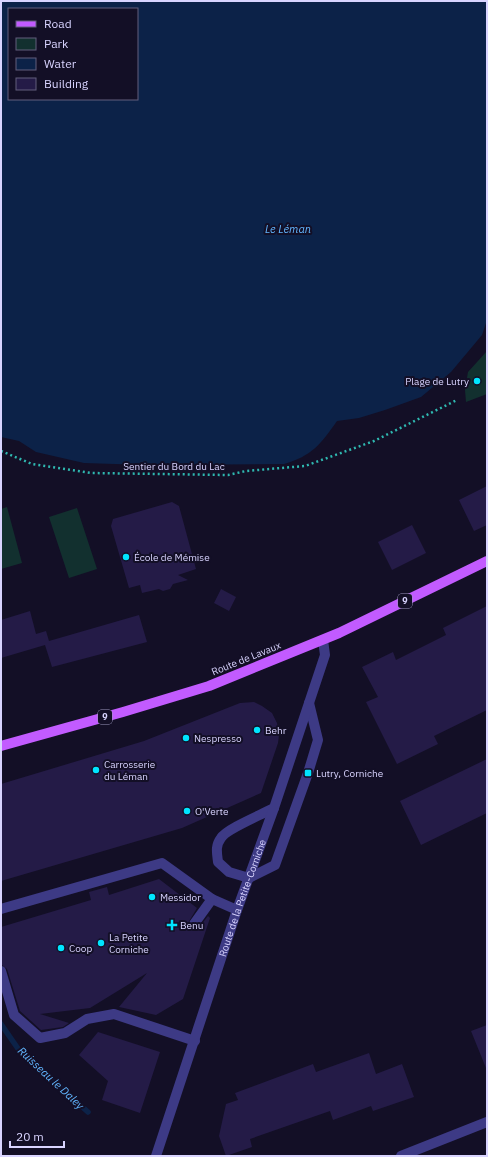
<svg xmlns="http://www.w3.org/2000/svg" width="488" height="1157" font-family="'IBM Plex Sans',sans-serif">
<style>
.green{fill:#12302f}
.water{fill:#0c2248;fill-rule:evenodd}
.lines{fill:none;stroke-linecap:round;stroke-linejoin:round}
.stream{stroke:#0c2248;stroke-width:5.5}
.building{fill:#241b47}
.path{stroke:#2fb8b0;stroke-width:2.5;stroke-dasharray:2 3;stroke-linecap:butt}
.minor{stroke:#3d3a85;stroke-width:10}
.major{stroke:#c25bff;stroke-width:10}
.poi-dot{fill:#00e5ff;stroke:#130f26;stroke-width:1.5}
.labels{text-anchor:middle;stroke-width:4;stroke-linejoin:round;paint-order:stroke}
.shield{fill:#130f26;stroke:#9e99be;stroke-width:1}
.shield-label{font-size:9px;font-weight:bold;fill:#d9d4ff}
.poi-label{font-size:10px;fill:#d9d4ff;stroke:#130f26;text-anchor:start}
.street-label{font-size:10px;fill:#d9d4ff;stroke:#130f26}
.water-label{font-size:11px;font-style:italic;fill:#62b6ff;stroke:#130f26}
</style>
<rect width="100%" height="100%" fill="#130f26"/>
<path class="green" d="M487 351V394L466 402 465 390 468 372Z
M7 507 22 563 1 569V509Z
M77 508 97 569 69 578 49 517Z"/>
<path class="water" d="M1 1H487V320L482 335 451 372 421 397 385 410 359 418 337 421C321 444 312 456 284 464L146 465 84 463 36 452 19 441 1 437ZM9 9H137V99H9Z"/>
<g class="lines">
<path class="stream" d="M1 1024 21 1053 88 1112"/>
</g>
<path class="building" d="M487 486V525L474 531 459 500Z
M172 502 179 506 196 569 178 575 188 580 173 584 170 589 163 591 159 589 142 593 140 585 129 588 111 526 113 519Z
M412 525 426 553 392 570 378 542Z
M221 589 236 597 229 611 214 603Z
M487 606V710L434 736 438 744 397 764 366 702 378 697 362 667 393 652 396 660 446 635 443 628Z
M30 611 36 634 46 631 49 641 139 615 147 642 52 667 45 645 1 658V620Z
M254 702 262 706 272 713 277 723 279 735 278 743 261 793 182 828 1 881V784L144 741 240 703Z
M487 759V813L421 845 400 801Z
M159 879 197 908 188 923 190 929 194 930H197L208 916 210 918 183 999 156 1015 119 1007 147 973 90 1008 40 1014 69 1023 63 1027 41 1030 20 1011 7 969 2 965 1 960V927L91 900 89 892 107 887 109 895Z
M487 1025V1068H486L471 1031Z
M98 1032 160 1052 140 1113 102 1100 108 1081 79 1055Z
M369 1053 376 1074 402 1064 414 1097 373 1111 371 1106 333 1120 330 1111 250 1139 252 1147 226 1156 219 1136 226 1104 238 1100 235 1093 313 1064 316 1072Z"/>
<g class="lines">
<path class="path" d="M1 451 32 464 91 473 228 475 246 471 305 466 374 441 457 400"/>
<g class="minor">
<path d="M274 808C263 814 226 829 221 838 215 846 217 853 218 862L229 872 249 878 275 865 308 773 318 740 309 703"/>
<path d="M1 909 162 863 212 899 237 910"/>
<path d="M194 924 212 899"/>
<path d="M1 971 14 1015 40 1038 65 1033 87 1019 114 1014 195 1041"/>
<path id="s1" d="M156 1156 237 910 274 808 325 655 323 640"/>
<path d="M401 1156 487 1122"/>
</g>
<path class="major" d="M1 746 123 712 209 686 339 633 487 561"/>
</g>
<g class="poi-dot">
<circle cx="477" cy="381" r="4"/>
<circle cx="126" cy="557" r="4"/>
<circle cx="257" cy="730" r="4"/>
<circle cx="186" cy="738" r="4"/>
<circle cx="96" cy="770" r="4"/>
<rect x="304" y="769" width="8" height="8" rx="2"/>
<circle cx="187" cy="811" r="4"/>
<circle cx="152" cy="897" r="4"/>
<path d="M170 919h4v4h4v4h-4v4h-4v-4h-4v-4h4z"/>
<circle cx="101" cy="943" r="4"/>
<circle cx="61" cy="948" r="4"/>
</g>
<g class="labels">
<g class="shield">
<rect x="398" y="594" width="14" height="14" rx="3"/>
<rect x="98" y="710" width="14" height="14" rx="3"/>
</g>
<g class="shield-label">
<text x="405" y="604">9</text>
<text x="105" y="720">9</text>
</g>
<g class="poi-label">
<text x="469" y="385" text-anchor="end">Plage de Lutry</text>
<text x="134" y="561">École de Mémise</text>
<text x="265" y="734">Behr</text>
<text x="194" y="742">Nespresso</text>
<text x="104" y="768">Carrosserie<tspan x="104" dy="12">du Léman</tspan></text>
<text x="316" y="777">Lutry, Corniche</text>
<text x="195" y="815">O'Verte</text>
<text x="160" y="901">Messidor</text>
<text x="180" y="929">Benu</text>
<text x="109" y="941">La Petite<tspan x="109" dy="12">Corniche</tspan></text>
<text x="69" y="952">Coop</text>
</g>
<g class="street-label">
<text x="174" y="470">Sentier du Bord du Lac</text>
<text transform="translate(246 658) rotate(-22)" y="4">Route de Lavaux</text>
<text dy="4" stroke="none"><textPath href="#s1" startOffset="272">Route de la Petite-Corniche</textPath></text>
</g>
<g class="water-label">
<text x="288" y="233">Le Léman</text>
<text transform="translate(51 1078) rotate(43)" y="4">Ruisseau le Daley</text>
</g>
</g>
<rect width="488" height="1157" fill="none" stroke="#d9d4ff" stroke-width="4"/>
<rect x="8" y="8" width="130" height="92" fill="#130f26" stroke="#625e7d"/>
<rect x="16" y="21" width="20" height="6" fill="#c25bff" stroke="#625e7d"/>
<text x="44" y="28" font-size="12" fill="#d9d4ff">Road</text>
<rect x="16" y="38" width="20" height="12" fill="#12302f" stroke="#625e7d"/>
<text x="44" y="48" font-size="12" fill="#d9d4ff">Park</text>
<rect x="16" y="58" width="20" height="12" fill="#0c2248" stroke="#625e7d"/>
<text x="44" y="68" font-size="12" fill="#d9d4ff">Water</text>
<rect x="16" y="78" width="20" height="12" fill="#241b47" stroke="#625e7d"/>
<text x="44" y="88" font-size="12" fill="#d9d4ff">Building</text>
<path d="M10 1141v6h54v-6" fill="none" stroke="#d9d4ff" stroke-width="2"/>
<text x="16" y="1141" font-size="12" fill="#d9d4ff" stroke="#130f26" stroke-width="3" paint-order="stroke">20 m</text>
</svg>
